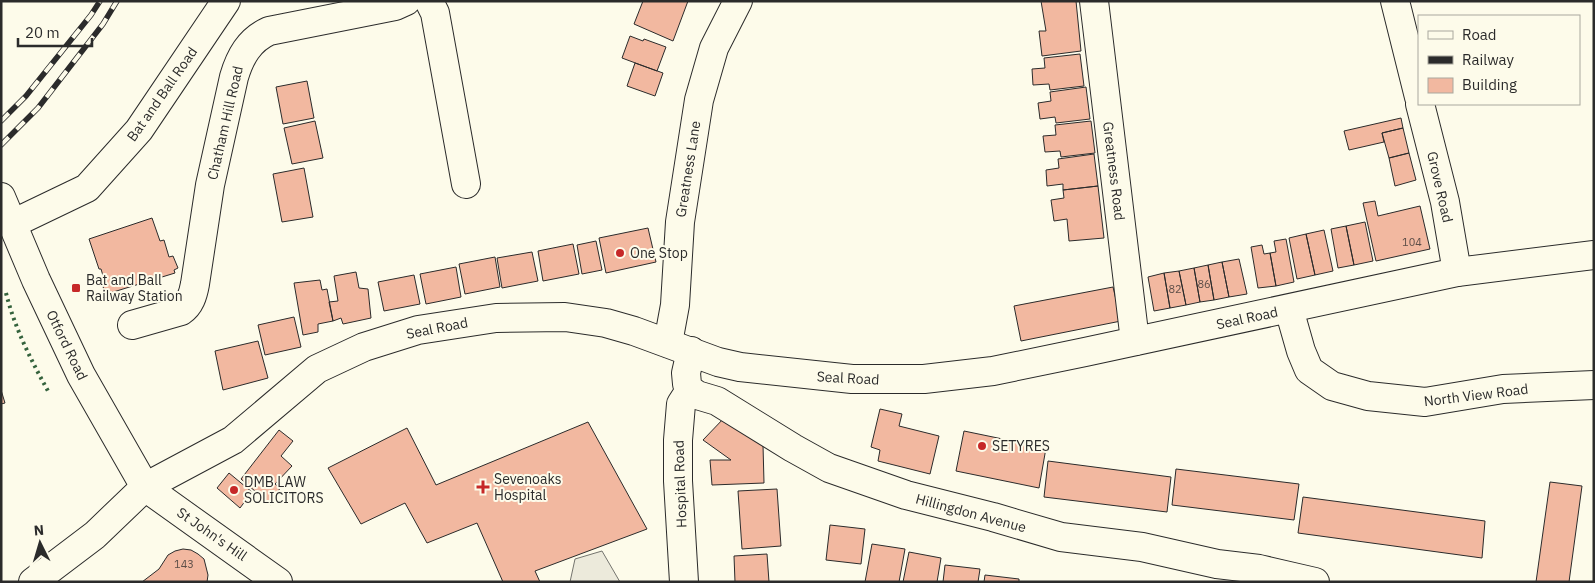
<svg xmlns="http://www.w3.org/2000/svg" width="1595" height="583" font-family="'IBM Plex Sans',sans-serif">
<style>
.parking{fill:#eceadb;stroke:#74746e}
.building{fill:#f2b8a0;stroke:#2b2b2b}
.lines{fill:none;stroke-linecap:round;stroke-linejoin:round}
.minor-casing{stroke:#2b2b2b;stroke-width:30}
.major-casing{stroke:#2b2b2b;stroke-width:30}
.highway-casing{stroke:#2b2b2b;stroke-width:30}
.minor{stroke:#fdfbea;stroke-width:28}
.major{stroke:#fdfbea;stroke-width:28}
.highway{stroke:#fdfbea;stroke-width:28}
.rail-casing{stroke:#2b2b2b;stroke-width:5.5}
.rail{stroke:#fdfbea;stroke-width:4;stroke-dasharray:11;stroke-linecap:butt}
.hedge{stroke:#34623c;stroke-width:4;stroke-dasharray:2.5 4;stroke-linecap:butt}
.poi-dot{fill:#c62828;stroke:#fdfbea;stroke-width:2}
.labels{text-anchor:middle;stroke-width:4;stroke-linejoin:round;paint-order:stroke}
.number-label{font-size:11px;fill:#5d4e48}
.street-label{font-size:14px;fill:#2b2b2b;stroke:#fdfbea}
.poi-label{font-size:14px;fill:#2b2b2b;stroke:#fdfbea;text-anchor:start}
</style>
<rect width="100%" height="100%" fill="#fdfbea"/>
<path class="parking" d="M602 551 620 582H570L575 559Z"/>
<path class="building" d="M643 1H688L673 41 634 24Z
M1041 1H1076L1081 51 1042 56 1039 31H1046Z
M630 36 643 41 644 39 666 47 657 71 622 58Z
M1080 54 1084 86 1050 90 1049 84 1033 85 1032 69 1045 68 1044 58Z
M635 63 663 73 655 96 627 86Z
M307 81 314 118 283 124 276 87Z
M1086 87 1090 119 1056 123 1055 117 1040 119 1038 103 1051 101 1050 92Z
M1401 118 1403 128 1382 133 1384 142 1349 150 1344 131Z
M315 121 323 158 292 164 284 128Z
M1091 121 1095 153 1061 157 1060 151 1045 152 1043 136 1056 135 1055 125Z
M1403 128 1409 153 1389 158 1382 133Z
M1409 153 1416 180 1395 186 1389 158Z
M1094 154 1098 186 1063 190V184L1047 186 1046 170 1059 168 1058 159Z
M304 168 313 217 282 222 273 174Z
M1098 186 1104 238 1069 241 1067 219 1054 221 1051 200 1064 198 1063 190Z
M1375 201 1378 216 1420 206 1430 249 1376 261 1363 203Z
M152 218 160 241 164 240 169 257 173 256 178 268 174 270 175 273 110 293 109 292 105 293 101 280 104 279 101 269H99L89 239Z
M1365 222 1373 261 1354 265 1346 226Z
M1346 226 1354 265 1338 268 1331 229Z
M648 228 656 262 606 273 599 238Z
M1324 230 1333 271 1315 275 1306 234Z
M1306 234 1315 275 1297 279 1289 238Z
M1286 239 1294 282 1276 286 1270 253 1276 252 1274 241Z
M596 241 602 270 582 274 577 245Z
M573 244 579 274 543 281 538 251Z
M1262 245 1264 254 1270 253 1276 286 1258 288 1251 247Z
M532 252 538 281 502 288 497 258Z
M495 257 500 287 465 294 459 264Z
M1239 259 1247 294 1229 297 1222 262Z
M1222 262 1229 297 1214 300 1208 265Z
M1208 265 1214 300 1200 302 1194 268Z
M456 267 461 297 426 304 420 274Z
M1194 268 1200 302 1186 305 1179 271Z
M1179 271 1186 305 1170 308 1164 273Z
M356 272 359 288 368 289 371 318 343 324 341 318 333 321 329 302 338 301 334 276Z
M1164 273 1170 308 1154 311 1148 277Z
M414 275 420 304 384 311 378 282Z
M320 280 322 290 327 289 333 321 318 324V332L303 335 294 283Z
M1113 287 1121 321 1021 341 1014 306Z
M294 317 301 347 265 355 258 325Z
M258 341 268 378 223 390 215 351Z
M1 390 5 403 1 404Z
M880 409 902 414 899 426 939 436 930 474 878 461 880 450 871 447Z
M725 417 763 445 764 483 712 485 710 460H731L703 440Z
M588 422 647 529 535 571 540 582H503L477 523 427 543 405 503 361 524 328 468 407 428 436 485Z
M279 430 293 441 281 456 292 466 275 484 280 488 271 505 241 479Z
M964 431 1046 448 1039 488 956 471Z
M1048 461 1171 477 1167 512 1044 497Z
M1176 469 1299 484 1294 520 1172 505Z
M229 473 252 492 240 508 217 488Z
M1550 482 1582 486 1569 582H1536Z
M777 489 781 546 742 549 738 491Z
M1303 497 1485 521 1482 558 1298 533Z
M830 525 865 529 861 564 826 560Z
M872 544 905 549 899 582H865Z
M183 549 191 550 198 554 204 559 208 575 207 582H142L159 569 168 555 175 551Z
M909 552 941 558 937 582H903Z
M767 554 769 582H735L734 556Z
M945 565 980 569 978 582H943Z
M985 575 1019 579V582H984Z"/>
<g class="lines">
<defs>
<path id="minor" d="M429 1 435 13 466 184
M1094 1 1135 341
M1395 1 1419 97
M1420 104 1445 202 1457 272
M12 224 87 188 139 130 226 1
M1289 309 1301 351 1309 370 1332 386 1368 396 1425 402 1503 389 1594 385
M132 325 181 311C190 305 193 295 195 284L210 185 234 77C240 57 249 40 269 31L395 6 406 1
M668 343 675 305 680 222 699 100 714 48 738 1
M691 351 686 373 687 384 690 390 697 395 717 401 793 448 829 468 906 495 993 517 1061 537 1142 547 1217 564 1259 569 1315 582
M684 582 678 481V440L681 404 690 390"/>
<path id="major" d="M1 197 36 280 81 375 145 487 278 582"/>
<path id="highway" d="M33 582 95 535 145 487 233 440 317 369 364 347 418 330 496 318 565 317 606 323 634 331 718 362 740 367 852 379H924L993 371 1085 352 1457 272 1594 255"/>
</defs>
<use href="#minor" class="minor-casing"/>
<use href="#major" class="major-casing"/>
<use href="#highway" class="highway-casing"/>
<use href="#minor" class="minor"/>
<use href="#major" class="major"/>
<use href="#highway" class="highway"/>
<defs>
<path id="rail" d="M1 121 26 96 91 15 100 1
M1 145 38 108 103 24 117 1"/>
</defs>
<use href="#rail" class="rail-casing"/>
<use href="#rail" class="rail"/>
<path class="hedge" d="M6 293C15 329 31 360 48 391"/>
</g>
<g class="poi-dot">
<circle cx="620" cy="253" r="5"/>
<rect x="71" y="283" width="10" height="10" rx="2.5"/>
<circle cx="982" cy="446" r="5"/>
<path d="M480.5 479.5h5v5h5v5h-5v5h-5v-5h-5v-5h5z"/>
<circle cx="234" cy="490" r="5"/>
</g>
<g class="labels">
<g class="number-label">
<text x="1412" y="246">104</text>
<text x="1204" y="288">86</text>
<text x="1175" y="293">82</text>
<text x="184" y="568">143</text>
</g>
<g class="street-label">
<text transform="translate(162 94) rotate(-55)" y="5">Bat and Ball Road</text>
<text transform="translate(225 123) rotate(-77)" y="5">Chatham Hill Road</text>
<text transform="translate(688 169) rotate(-81)" y="5">Greatness Lane</text>
<text transform="translate(1114 171) rotate(83)" y="5">Greatness Road</text>
<text transform="translate(1440 187) rotate(77)" y="5">Grove Road</text>
<text transform="translate(1247 318) rotate(-12)" y="5">Seal Road</text>
<text transform="translate(437 328) rotate(-11)" y="5">Seal Road</text>
<text transform="translate(67 345) rotate(64)" y="5">Otford Road</text>
<text transform="translate(848 378) rotate(3)" y="5">Seal Road</text>
<text transform="translate(1476 395) rotate(-7)" y="5">North View Road</text>
<text transform="translate(680 484) rotate(-92)" y="5">Hospital Road</text>
<text transform="translate(971 513) rotate(15)" y="5">Hillingdon Avenue</text>
<text transform="translate(212 534) rotate(35)" y="5">St John's Hill</text>
</g>
<g class="poi-label">
<text x="630" y="258">One Stop</text>
<text x="86" y="285">Bat and Ball<tspan x="86" dy="16">Railway Station</tspan></text>
<text x="992" y="451">SETYRES</text>
<text x="494" y="484">Sevenoaks<tspan x="494" dy="16">Hospital</tspan></text>
<text x="244" y="487">DMB LAW<tspan x="244" dy="16">SOLICITORS</tspan></text>
</g>
</g>
<rect width="1595" height="583" fill="none" stroke="#2b2b2b" stroke-width="5"/>
<rect x="1418" y="15" width="162" height="90" fill="#fdfbea" stroke="#a9a89e"/>
<rect x="1428" y="31" width="25" height="8" fill="#fdfbea" stroke="#a9a89e"/>
<text x="1462" y="40" font-size="15" fill="#2b2b2b">Road</text>
<rect x="1428" y="56" width="25" height="8" fill="#2b2b2b" stroke="#a9a89e"/>
<text x="1462" y="65" font-size="15" fill="#2b2b2b">Railway</text>
<rect x="1428" y="78" width="25" height="15" fill="#f2b8a0" stroke="#a9a89e"/>
<text x="1462" y="90" font-size="15" fill="#2b2b2b">Building</text>
<g transform="translate(40 543) rotate(355)" stroke="#fdfbea" stroke-width="4" paint-order="stroke">
<path d="M0-4L9 19L0 12L-9 19Z" fill="#2b2b2b"/>
<text y="-8" font-size="14" font-weight="bold" text-anchor="middle" fill="#2b2b2b">N</text>
</g>
<path d="M18 38v8h74v-8" fill="none" stroke="#2b2b2b" stroke-width="2.5"/>
<text x="25" y="38" font-size="15" fill="#2b2b2b" stroke="#fdfbea" stroke-width="4" paint-order="stroke">20 m</text>
</svg>
